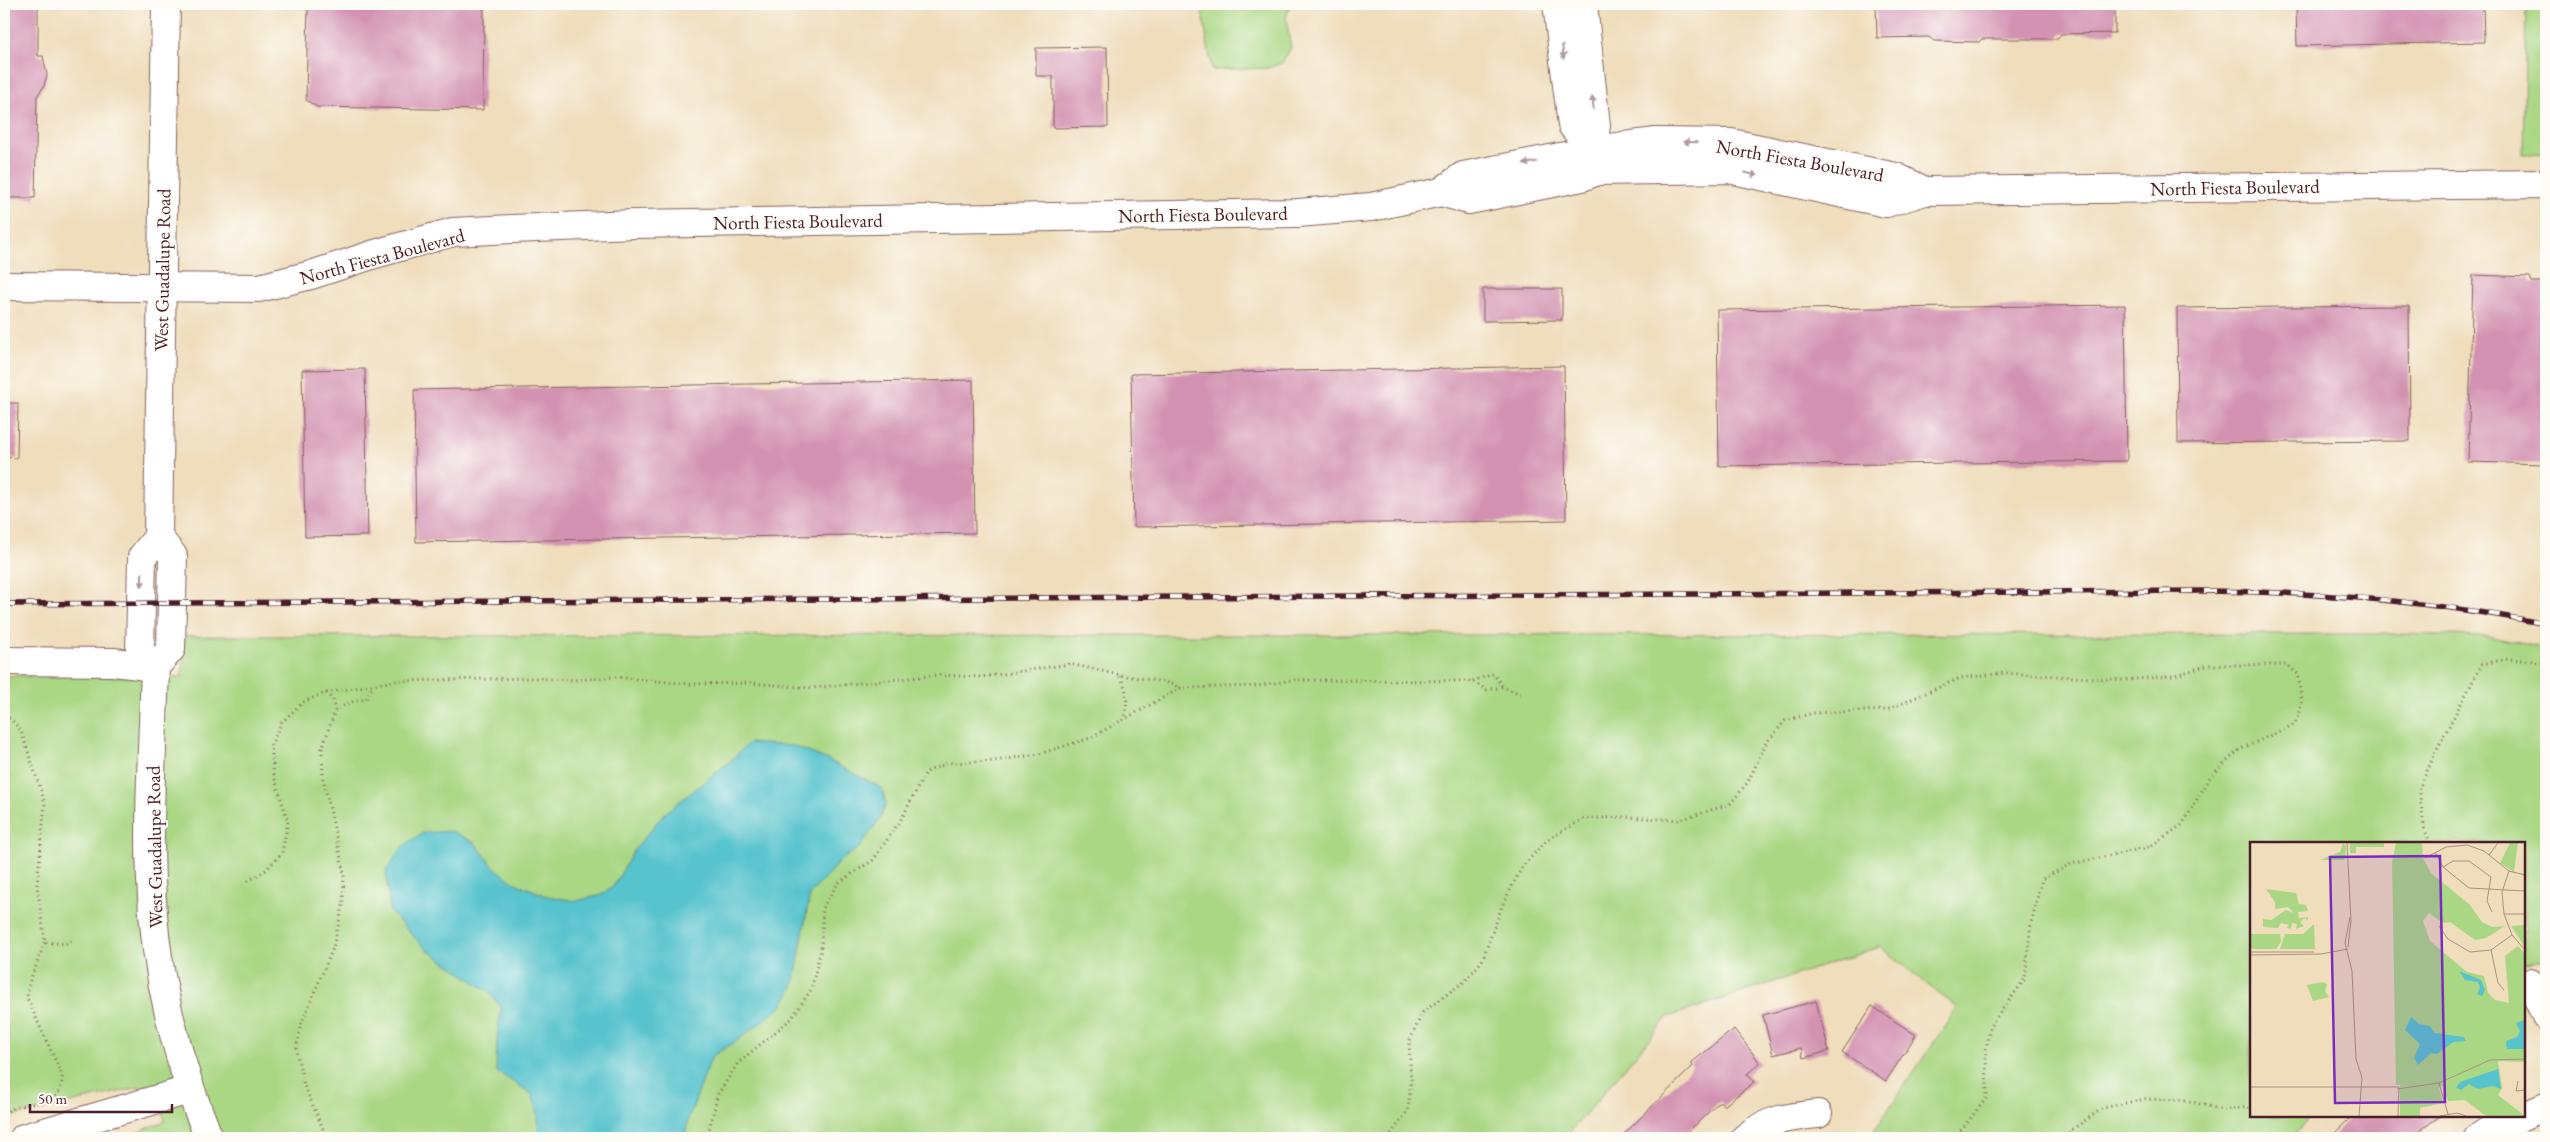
<svg xmlns="http://www.w3.org/2000/svg" width="2550" height="1142" font-family="'EB Garamond',serif">
<style>
.green{fill:#aad784;stroke:#7a7b58}
.water{fill:#56c3cd;stroke:#50717c}
.building{fill:#d392b1}
.lines{fill:none;stroke-linecap:round;stroke-linejoin:round}
.minor-casing{stroke:#84625d;stroke-width:30}
.major-casing{stroke:#84625d;stroke-width:30}
.path{stroke:#84625d;stroke-width:3;stroke-dasharray:1 4;stroke-linecap:butt}
.minor{stroke:#fff;stroke-width:28}
.major{stroke:#fff;stroke-width:28}
.rail-casing{stroke:#4a1f2b;stroke-width:5.5}
.rail{stroke:#fdfcf7;stroke-width:4;stroke-dasharray:11;stroke-linecap:butt}
.oneway{fill:#ae9aa0}
.labels{text-anchor:middle;stroke-width:4;stroke-linejoin:round;paint-order:stroke}
.street-label{font-size:19px;fill:#4a1f2b;stroke:#fdfcf7}
.inset-road{fill:none;stroke:#ad9181;stroke-width:1}
.view{fill:#7b2cbf;fill-opacity:0.15;stroke:#7b2cbf;stroke-width:2.5}
.inset-edge{fill:none;stroke:#4a1f2b;stroke-width:2.5}
</style>
<rect width="100%" height="100%" fill="#fdfcf7"/>
<filter id="ink" filterUnits="userSpaceOnUse"><feTurbulence type="fractalNoise" baseFrequency=".02" numOctaves="2"/><feDisplacementMap in="SourceGraphic" scale="10" xChannelSelector="R" yChannelSelector="G"/><feConvolveMatrix kernelMatrix="1 2 1 2 8 2 1 2 1" color-interpolation-filters="sRGB"/></filter>
<filter id="wash" filterUnits="userSpaceOnUse"><feTurbulence type="fractalNoise" baseFrequency=".0096" numOctaves="4" result="noise"/><feDisplacementMap in="SourceGraphic" scale="20" xChannelSelector="R" yChannelSelector="G"/><feGaussianBlur stdDeviation="1.12" result="paint"/><feColorMatrix in="noise" values="0 0 0 0 0 0 0 0 0 0 0 0 0 0 0 0 0 1.4 0 .05"/><feComposite in="paint" operator="in"/></filter>
<g filter="url(#wash)">
<rect width="100%" height="100%" fill="#efddbb"/>
<path class="green" d="M1201 4H1290L1286 18 1291 48 1282 63 1268 68 1212 70Z
M2526 4H2546V153L2523 154Z
M2401 634 2489 636 2546 649V960L2524 963V843H2251V1116H2311L2292 1138H1869L1957 1008 1880 947 1668 1017 1565 1138H123L165 1121 154 1084 4 1118V676L182 677 185 636Z"/>
<path class="water" d="M749 743 794 746 828 760 882 788 886 804 879 820 860 847 840 861 810 894 794 985 783 1005 737 1041 712 1056 688 1120 685 1138H539L538 1113 532 1094 496 1071 497 1041 501 1007 488 991 426 949 390 912 386 871 403 846 423 833 452 831 475 843 493 866 513 882 547 896 576 901 601 895 615 884 634 850 664 814 728 763Z"/>
<g id="blocks">
<path class="building" d="M4 4H38V56H43L47 75 44 86 37 96 35 198H4Z
M308 4H484L483 110 317 107 306 100Z
M1876 4H2115V33L2061 34 2058 39H1982L1979 42 1934 41 1929 37 1877 38Z
M2296 4H2483L2484 42 2297 46Z
M1107 47 1108 127 1053 128V76H1036V48Z
M2473 275 2530 277 2532 282H2546V464L2468 462Z
M1483 289H1562V320L1483 321Z
M2125 305 2127 461 1719 466 1717 310Z
M2409 306 2410 441 2178 443 2177 308Z
M1564 366 1566 520 1134 527 1131 374Z
M365 369 368 536 305 537 302 370Z
M973 380 975 533 416 542 414 390Z
M4 403H18L17 458 4 457Z
M1816 1001 1829 1051 1803 1058 1801 1048 1773 1055 1763 1015Z
M1872 1006 1916 1035 1886 1081 1842 1052Z
M1734 1029 1760 1063 1747 1074 1754 1082 1724 1106 1720 1101 1682 1138H1620L1693 1066 1691 1063Z
M2352 1116H2440L2410 1138H2330Z"/>
</g>
</g>
<g filter="url(#ink)">
<use href="#blocks" fill-opacity="0" stroke="#84625d" stroke-width="1"/>
<g class="lines">
<defs>
<path id="minor" d="M1557 4 1572 125 1592 151 1596 168
M1583 4 1596 126 1592 151
M1441 192 1469 200 1582 177 1597 171 1729 169 1886 203 1925 191 2546 184
M4 286 259 288 311 275 375 254 453 232 512 229 634 224 1298 213 1371 207 1441 192 1463 176 1601 149 1656 142 1731 143 1896 177 1925 191
M4 661 114 662 155 667
M2530 983 2546 1016
M24 1138 189 1090
M1745 1138C1768 1119 1789 1117 1818 1114
M2478 1138 2490 1130 2546 1107"/>
<path id="major" d="M166 4 158 537 173 556 171 649 155 667C153 737 148 809 151 880 154 969 175 1056 209 1138
M155 667 140 653 142 557 158 537"/>
</defs>
<use href="#minor" class="minor-casing"/>
<use href="#major" class="major-casing"/>
<path class="path" d="M1120 676C1128 692 1128 701 1124 719
M1473 681 1493 674 1503 687
M326 693 333 700 335 710
M4 717 11 719 21 731 45 803 37 885 45 942 66 944 74 940
M2430 843 2424 827 2419 789 2437 749 2482 664 2508 659 2546 662
M248 881 266 870 282 853 288 821 274 776 271 745 282 722 303 702 325 693 394 681 530 678 574 680 615 677 689 684 751 683 812 688 938 675 982 677 1070 664 1120 675 1165 682 1181 688
M4 1114C23 1096 64 1114 62 1075L27 998 29 983 45 942
M4 1117 6 1126
M327 1138 304 1085 296 1050 302 1022 333 948 343 905 344 873 323 778 322 749 335 710 351 702 366 699 373 685
M707 1138 718 1094 738 1063 791 1019 811 990 821 949 823 907 838 883 873 860 902 818 926 772 948 763 995 761 1039 754 1090 738 1181 688 1257 686 1293 680 1473 681 1486 690 1503 687 1521 694
M1388 1138 1408 1111 1411 1079 1409 1042 1423 1012 1465 981 1482 961 1502 906 1522 867 1547 840 1583 819 1623 817 1680 820 1730 804 1748 782 1766 743 1785 721 1813 713 1887 710 1960 678 2005 673 2124 680 2173 676 2209 665H2287L2298 674 2302 703 2295 724 2239 750 2210 777 2182 825 2149 847 2071 864 2042 879 2031 923 2025 979 1990 1026 1986 1050 1987 1097 1955 1138
M2060 1138 2103 1108 2145 1099 2185 1100 2223 1110 2251 1107"/>
<use href="#minor" class="minor"/>
<use href="#major" class="major"/>
<defs>
<path id="rail" d="M4 604 2205 591C2321 592 2433 601 2546 624"/>
</defs>
<use href="#rail" class="rail-casing"/>
<use href="#rail" class="rail"/>
</g>
<defs><path id="oneway-solid" d="M-6-.8H1V-3.2L6.5 0L1 3.2V.8H-6Z" transform="scale(1.25)"/></defs>
<g class="oneway">
<use href="#oneway-solid" transform="translate(1563 52) rotate(84)"/>
<use href="#oneway-solid" transform="translate(1593 103) rotate(-96)"/>
<use href="#oneway-solid" transform="translate(1690 142) rotate(-179)"/>
<use href="#oneway-solid" transform="translate(1530 163) rotate(169)"/>
<use href="#oneway-solid" transform="translate(1751 174) rotate(13)"/>
<use href="#oneway-solid" transform="translate(142 580) rotate(91)"/>
</g>
</g>
<g class="labels">
<g class="street-label">
<text transform="translate(1800 160) rotate(10)" y="7">North Fiesta Boulevard</text>
<text transform="translate(2235 187) rotate(-1)" y="7">North Fiesta Boulevard</text>
<text transform="translate(1203 214) rotate(-1)" y="7">North Fiesta Boulevard</text>
<text transform="translate(798 221) rotate(-1)" y="7">North Fiesta Boulevard</text>
<text transform="translate(382 256) rotate(-15)" y="7">North Fiesta Boulevard</text>
<text transform="translate(162 270) rotate(-89)" y="7">West Guadalupe Road</text>
<text transform="translate(154 847) rotate(-91)" y="7">West Guadalupe Road</text>
</g>
</g>
<g transform="translate(2250 842)">
<rect width="275" height="275" fill="#efddbb"/>
<path d="M93 1 96 4 95 18H70L90 10ZM100 1H134V5H106V11H100ZM146 1H172L173 16 181 31 220 63 232 80 242 85 255 84 236 96 225 98 200 80 193 81 179 71 173 79 180 99 217 130 234 134 238 151 245 158 259 161 255 114 268 104 275 112V220L248 219 252 246 248 253 275 274H236L215 258 198 259 192 244 189 245 193 261 170 266V274H150V243H146L142 20ZM260 1H268L264 30 250 21ZM16 47 46 51 49 62 56 63 58 69 48 70 49 76 58 75V79L55 76 50 80 54 84 46 87 47 82 42 81 41 87 37 86 39 83 31 81 28 86 13 85V77L21 78 36 68 44 71 38 65 25 67V60ZM64 82 65 107H30L35 92H53ZM275 83V105L261 84ZM0 92H30L31 100 26 107H0ZM72 140 77 142 75 149 79 155 63 159 57 143Z" fill="#aad784"/>
<path d="M209 129 231 138 235 148 232 154 227 152 230 146 228 140 215 138ZM161 175 169 182 180 184 185 191 214 195 216 199 203 200 187 212 181 211 168 223 164 216 170 202 155 188ZM275 178V207H257L256 199 267 195 270 189 266 181ZM248 227 251 247 243 244 228 247 219 242 211 248 206 246 210 240Z" fill="#56c3cd"/>
<path class="inset-road" d="M97 1 101 79 98 105M185 10 193 25 219 46 275 49M239 13 248 1M175 16 196 5 217 3 234 9 259 29 275 33M193 25 203 19H219L241 35 237 59 242 70M259 29 252 50 254 72 262 93 275 108M254 72H275M100 75 95 101 102 129 106 217 112 236 109 274M189 84 198 97 220 110 241 108 262 93M241 108 248 141 254 148M0 110H64M0 113 71 112 98 107M268 239 266 249 275 248M189 241 198 272M0 245H149M147 247 189 241 240 218 275 217M148 274 149 245M190 274 207 271 216 274"/>
<path class="view" d="M190 14 195 260 85 261 80 15Z"/>
<rect width="275" height="275" class="inset-edge"/>
</g>
<rect width="2550" height="1142" fill="none" stroke="#fdfcf7" stroke-width="20"/>
<path d="M30 1104v8h142v-8" fill="none" stroke="#4a1f2b" stroke-width="2.5"/>
<text x="38" y="1104" font-size="15" fill="#4a1f2b" stroke="#fdfcf7" stroke-width="4" paint-order="stroke">50 m</text>
</svg>
